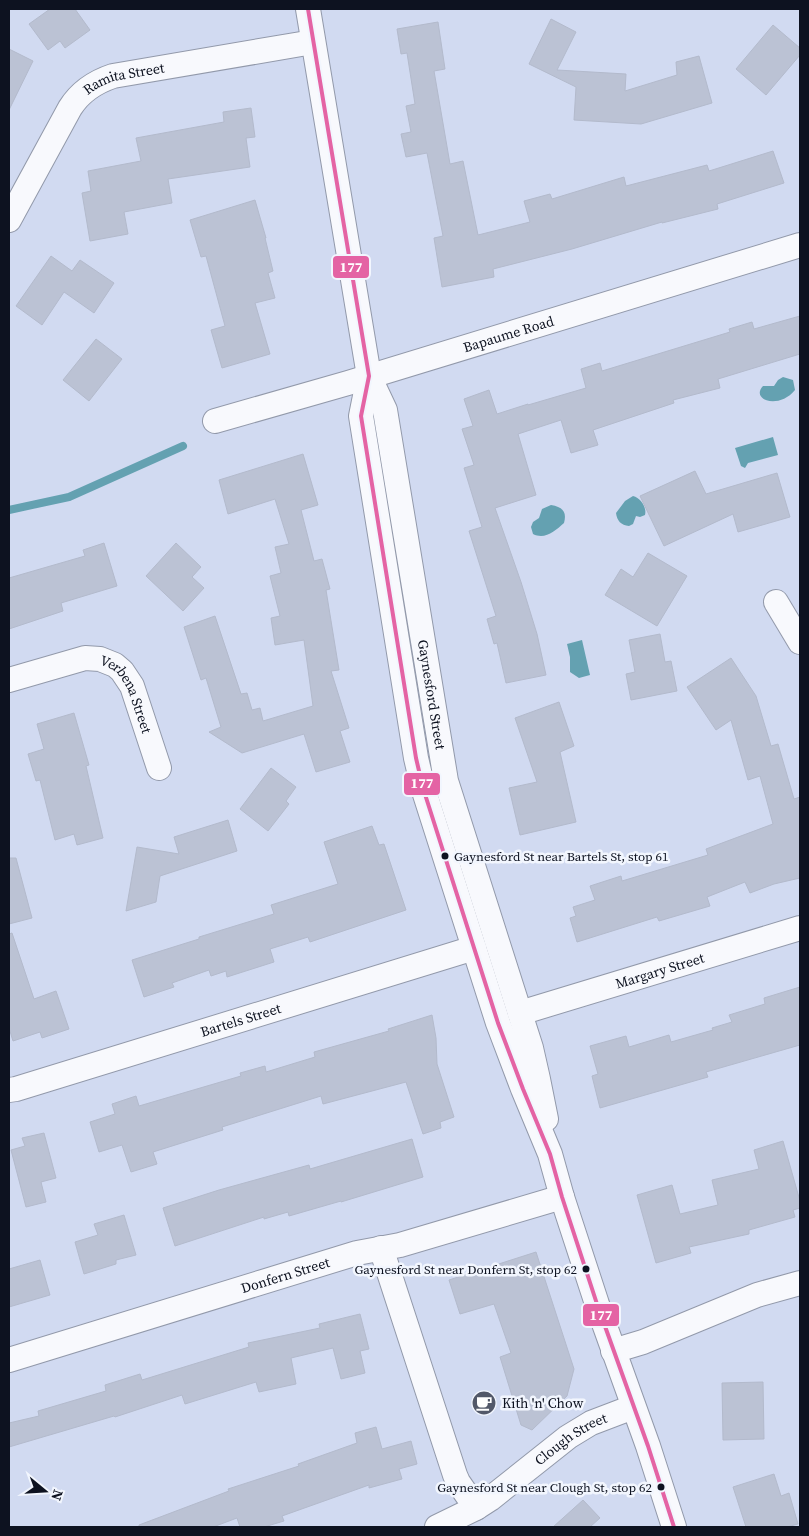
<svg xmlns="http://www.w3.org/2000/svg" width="809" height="1536" font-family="'Source Serif 4',serif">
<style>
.water{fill:#64a1b1}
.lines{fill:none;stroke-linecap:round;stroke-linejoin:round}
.stream{stroke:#64a1b1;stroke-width:8}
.building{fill:#bbc2d4;stroke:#b3bacc}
.minor-casing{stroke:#9299aa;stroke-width:26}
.minor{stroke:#f8f9fd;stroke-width:24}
.bus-1-casing{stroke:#f2f6fe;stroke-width:8}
.bus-1{stroke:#e463a4;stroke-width:4}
.bus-dot{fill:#0d1220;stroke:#f2f6fe;stroke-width:2}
.labels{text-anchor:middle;stroke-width:5;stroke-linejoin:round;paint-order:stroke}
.bus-label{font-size:13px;fill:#0d1220;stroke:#f2f6fe;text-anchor:end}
.street-label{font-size:14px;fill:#0d1220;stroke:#f2f6fe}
.poi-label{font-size:14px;fill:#0d1220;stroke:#f2f6fe;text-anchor:start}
.line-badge{stroke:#f2f6fe;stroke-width:2}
.badge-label{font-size:14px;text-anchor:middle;font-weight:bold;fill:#fff}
</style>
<rect width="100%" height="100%" fill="#d1daf1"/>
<path class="water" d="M783 377 793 380 795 390C779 410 750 400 763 386H774L778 380Z
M773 437 778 455 748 463 745 468 741 466 735 448Z
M633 496C641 498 647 508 645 515L640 517 636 516 633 524 629 526C621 525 617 521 616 513L625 501Z
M551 505C563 507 567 512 564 523 555 531 545 540 533 534L531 527 533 522 539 518 542 509Z
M582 640 590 675 579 678 570 672V657L567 644Z"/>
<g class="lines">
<path class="stream" d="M9 510 69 497 183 446"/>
</g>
<path class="building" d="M50 9H75L90 30 65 48 60 41 48 50 29 24Z
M551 19 576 32 557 70 626 74 625 91 677 75 676 62 699 56 712 103 641 124 574 120 576 87 529 64Z
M438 22 445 69 434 71 450 164 463 161 478 235 530 222 524 201 550 194 552 199 624 177 626 186 707 165 709 171 773 151 784 183 717 204 718 209 662 223V222L572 249 493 269 494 277 442 287 434 238 443 236 427 153 406 157 401 134 411 132 406 106 415 104 407 53 401 54 397 29Z
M773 25 800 48V55L766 95 736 69Z
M9 49 33 61 9 110Z
M251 108 255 137 246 138 250 167 168 179 172 203 124 212 128 234 90 241 82 193 91 191 88 171 141 161 136 138 224 122 223 112Z
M255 200 266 238H265L273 271 268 273 275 298 255 303 270 354 222 368 211 330 225 326 206 256 201 257 190 220Z
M51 256 72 271 80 260 114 283 94 313 64 292 42 325 16 306Z
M800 316V354L718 379 720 388 673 400 674 403 593 430 598 445 571 453 561 420 518 434 536 495 495 508 521 582 537 634 546 675 506 683 497 643 494 644 487 619 496 616 469 531 482 527 464 468 474 465 462 429 473 426 464 399 489 390 497 414 528 404V405L586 388 581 369 600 363 602 371 730 332 729 329 752 322 754 329Z
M96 339 122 359 89 401 63 380Z
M303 454 318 505 301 510 314 561 322 559 330 589 326 590 339 670 331 671 349 728 340 731 350 762 316 772 304 734 242 753 209 732 221 727 206 678 201 680 184 627 215 616 241 694 247 693 252 710 260 708 263 721 313 706 304 640 275 645 271 618 280 616 270 576 281 573 275 547 289 544 275 499 228 514 219 480Z
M695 471 706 494 777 473 790 517 738 532 733 514 664 546 640 496Z
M104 543 117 586 61 603 63 611 9 629V578L85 556 83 550Z
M176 543 201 567 192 577 204 588 183 611 146 576Z
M648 553 687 576 657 626 605 595 621 569 633 577Z
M660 634 665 662 671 661 677 691 631 700 626 674 635 672 629 640Z
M731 658 756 696 771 746 778 744 794 799 800 797V878L774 884 750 893 745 882 707 897 710 906 659 921 657 917 577 942 570 918 576 916 573 907 595 900 590 886 621 876 622 881 708 855 706 849 773 824 760 776 748 780 731 720 716 730 687 687Z
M559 702 574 746 560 752 576 822 520 835 509 788 537 782 515 718Z
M74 713 89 765 86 766 103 838 77 845 74 834 55 840 40 780 36 781 28 754 44 749 37 724Z
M271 768 296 787 286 801 289 804 268 831 240 809Z
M228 820 237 851 160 876 156 902 126 911 137 847 179 854 174 837Z
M372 826 379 845 384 844 406 910 310 942 308 937 270 949 274 962 227 977 226 971 211 976 209 970 172 983 174 987 144 997 132 960 199 939V937L274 914 271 905 338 884 324 842Z
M9 858H16L32 918 9 924Z
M12 933 34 999 56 991 69 1029 42 1038 40 1032 13 1041 9 1028V934Z
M800 987V1045L706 1072 708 1077 600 1108 592 1076 598 1074 590 1046 626 1036 629 1047 669 1035 671 1042 713 1030 712 1028 732 1022 729 1015 765 1004 764 998Z
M432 1015 436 1038 437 1064 454 1117 440 1122 441 1128 423 1134 406 1082 323 1104 321 1096 222 1127 223 1130 153 1152 157 1164 131 1172 122 1145 99 1152 90 1122 115 1114 112 1104 136 1096 139 1106 241 1076 240 1073 265 1066 266 1072 315 1057 314 1052 389 1031 388 1029Z
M44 1133 56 1178 41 1182 46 1202 26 1207 11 1150 25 1146 22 1138Z
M412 1139 423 1177 341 1202V1201L289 1216 288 1212 264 1219V1217L175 1246 163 1208 219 1190 309 1165 310 1169Z
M783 1141 800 1201V1208L793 1210 795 1217 749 1230V1234L689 1247 691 1253 656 1263 637 1195 672 1185 680 1214 718 1205 712 1180 759 1169 754 1150Z
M124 1215 136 1255 116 1260V1264L84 1274 75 1242 98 1235 94 1224Z
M536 1252 574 1369 567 1396 532 1430 521 1425 500 1357 511 1353 494 1304 460 1314 449 1280Z
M40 1260 50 1295 9 1307V1269Z
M360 1314 369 1349 360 1351 365 1373 341 1379 333 1348 291 1358 296 1384 259 1392 256 1382 185 1404 182 1395 115 1417 114 1416 9 1447V1423L39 1416 38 1411 106 1391 105 1385 140 1374 142 1380 249 1347 248 1343 320 1328 319 1324Z
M763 1382 764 1439 723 1440 722 1383Z
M376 1427 382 1449 411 1441 417 1464 399 1469 402 1479 369 1488V1485L282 1516 284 1521 264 1527H240L237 1518 213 1527H139V1525L229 1491 228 1489 299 1466 298 1464 357 1443 355 1433Z
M774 1474 781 1496 789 1493 798 1524 787 1527H746L733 1487Z
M583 1500 600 1518 590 1527H553Z"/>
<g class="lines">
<defs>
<g id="minor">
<path id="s1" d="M308 9 369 376 385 410 446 781 531 1048 538 1079 546 1119"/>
<path id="s2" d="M9 220 70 108C80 92 95 82 113 76L313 42"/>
<path d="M369 376 361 416 416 758 423 788 498 1023 523 1089 550 1154 562 1197 597 1304 648 1446 674 1527"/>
<path id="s3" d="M215 421 348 383 800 245"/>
<path d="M776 602 800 642"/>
<path id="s4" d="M9 680 85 658 100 659 115 665 122 671 132 686 159 768"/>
<path id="s5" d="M520 1013 800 928"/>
<path id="s6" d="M9 1090 16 1089 474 948"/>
<path d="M381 1248 455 1475 458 1482 476 1508"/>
<path d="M613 1351 643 1342 757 1295 800 1283"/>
<path id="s7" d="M9 1360 357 1253 400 1245 562 1197"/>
<path id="s8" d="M437 1527 476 1508 490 1499 568 1437 591 1423 633 1407"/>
</g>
</defs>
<use href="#minor" class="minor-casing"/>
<use href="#minor" class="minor"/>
<defs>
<path id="bus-1" d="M308 9 369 376 361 416 416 758 423 788 498 1023 523 1089 550 1154 562 1197 597 1304 648 1446 674 1527"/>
</defs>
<use href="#bus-1" class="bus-1-casing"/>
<use href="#bus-1" class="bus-1"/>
</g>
<defs>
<symbol id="cafe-disc" viewBox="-11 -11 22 22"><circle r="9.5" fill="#525869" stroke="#f2f6fe"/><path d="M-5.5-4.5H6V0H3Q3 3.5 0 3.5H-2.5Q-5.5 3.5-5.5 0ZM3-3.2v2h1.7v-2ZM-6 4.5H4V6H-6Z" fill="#fff"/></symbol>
</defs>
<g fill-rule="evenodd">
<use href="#cafe-disc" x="470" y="1389" width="28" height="28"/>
</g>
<g class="bus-dot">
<circle cx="445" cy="856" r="4.5"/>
<circle cx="586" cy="1269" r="4.5"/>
<circle cx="661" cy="1487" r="4.5"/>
</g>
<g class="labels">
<g class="bus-label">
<text x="454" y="861" text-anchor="start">Gaynesford St near Bartels St, stop 61</text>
<text x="577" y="1274">Gaynesford St near Donfern St, stop 62</text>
<text x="652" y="1492">Gaynesford St near Clough St, stop 62</text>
</g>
<g class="street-label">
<text dy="5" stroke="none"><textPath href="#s2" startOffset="192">Ramita Street</textPath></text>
<text dy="5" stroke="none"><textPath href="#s3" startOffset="306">Bapaume Road</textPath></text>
<text dy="5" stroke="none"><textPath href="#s1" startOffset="698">Gaynesford Street</textPath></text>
<text dy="5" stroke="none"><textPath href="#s4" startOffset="141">Verbena Street</textPath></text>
<text dy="5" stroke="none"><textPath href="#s5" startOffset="146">Margary Street</textPath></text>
<text dy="5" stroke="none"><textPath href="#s6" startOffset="242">Bartels Street</textPath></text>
<text dy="5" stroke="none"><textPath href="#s7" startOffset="289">Donfern Street</textPath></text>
<text dy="5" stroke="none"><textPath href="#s8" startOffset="161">Clough Street</textPath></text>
</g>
<g class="poi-label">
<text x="502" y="1408">Kith 'n' Chow</text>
</g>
</g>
<g class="line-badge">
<rect x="332" y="255" width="38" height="24" rx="5" fill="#e463a4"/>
<rect x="403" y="772" width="38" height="24" rx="5" fill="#e463a4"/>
<rect x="582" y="1303" width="38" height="24" rx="5" fill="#e463a4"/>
</g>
<g class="badge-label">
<text x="351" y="272">177</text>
<text x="422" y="788">177</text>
<text x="601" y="1320">177</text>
</g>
<rect width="809" height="1536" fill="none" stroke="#0d1220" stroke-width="20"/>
<g transform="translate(45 1491) rotate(108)" stroke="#f2f6fe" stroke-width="4" paint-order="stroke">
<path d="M0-4L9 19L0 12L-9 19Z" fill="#0d1220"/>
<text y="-8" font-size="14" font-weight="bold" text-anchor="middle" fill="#0d1220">N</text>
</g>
</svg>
